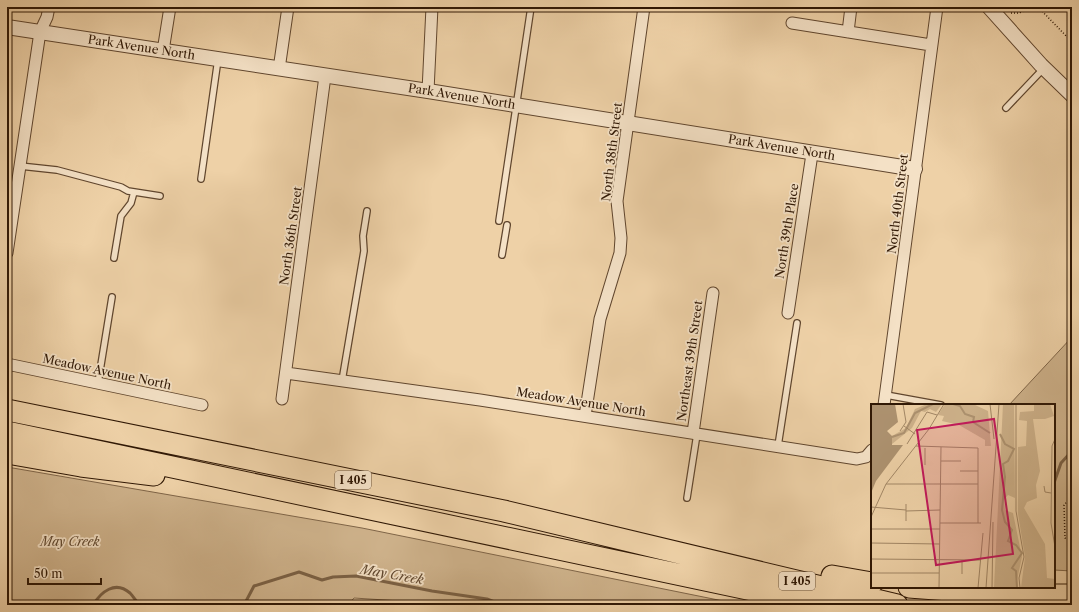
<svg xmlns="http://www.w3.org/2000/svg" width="1079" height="612" font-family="'Libre Caslon Text',serif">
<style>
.green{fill:#ceb28b;stroke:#7f6548}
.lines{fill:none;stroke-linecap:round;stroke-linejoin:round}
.stream{stroke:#7b6145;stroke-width:3}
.service-casing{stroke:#60462e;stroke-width:8}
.minor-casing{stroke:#60462e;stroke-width:13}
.tertiary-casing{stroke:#60462e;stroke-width:16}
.motorway-casing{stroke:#301805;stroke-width:23}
.path{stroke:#301805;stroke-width:1.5;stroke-dasharray:1 2;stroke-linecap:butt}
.service{stroke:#f4e1c6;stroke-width:5.5}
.minor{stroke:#f4e1c6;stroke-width:11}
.tertiary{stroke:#f4e1c6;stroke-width:14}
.motorway{stroke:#eed1a7;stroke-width:21}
.labels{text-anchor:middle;stroke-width:3.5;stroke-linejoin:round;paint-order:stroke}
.shield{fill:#f4e1c6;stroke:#6b543f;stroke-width:1}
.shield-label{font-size:11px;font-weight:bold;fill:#301805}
.street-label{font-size:12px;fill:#301805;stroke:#f4e1c6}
.park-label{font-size:12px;font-style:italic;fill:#5f462d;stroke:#f4e1c6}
.water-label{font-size:13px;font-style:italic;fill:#624930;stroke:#f4e1c6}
.inset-river{fill:none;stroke:#ad9270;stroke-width:2}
.inset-road{fill:none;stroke:#a28766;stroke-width:1}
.view{fill:#c2185b;fill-opacity:0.15;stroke:#c2185b;stroke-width:2}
.inset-edge{fill:none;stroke:#301805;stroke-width:2}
</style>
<rect width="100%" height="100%" fill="#eed1a7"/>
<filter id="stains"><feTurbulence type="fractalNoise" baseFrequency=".005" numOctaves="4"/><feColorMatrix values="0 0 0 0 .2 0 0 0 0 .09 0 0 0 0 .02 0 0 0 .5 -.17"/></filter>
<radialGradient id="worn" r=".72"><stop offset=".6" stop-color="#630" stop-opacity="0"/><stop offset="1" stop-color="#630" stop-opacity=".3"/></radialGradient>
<path class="green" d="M1072 337V571L1054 570V405H1009Z
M7 467 362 528 743 605H433L431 603 354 598 348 605H7Z"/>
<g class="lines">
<path class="stream" d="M1054 483 1061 463 1072 451
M93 605C101 592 115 580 130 593 134 597 136 602 140 605
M244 605 254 586 299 572 322 580 333 577 356 576 432 591 487 599 502 605"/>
<defs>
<path id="service" d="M1006 108 1044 68
M20 166 57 170 121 187 128 191 160 196
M201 179 218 59
M499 221 531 7
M502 255 507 225
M114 258 121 216 131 203 134 192
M342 381 364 251 363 236 367 211
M98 383 112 297
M886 395 941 405
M778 446 797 323
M687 498 697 434"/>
<path id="minor" d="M792 23 931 45
M848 32 851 7
M163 51 170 7
M279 69 288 7
M428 91 432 7
M7 253 40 32 47 17 49 7
M788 313 812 154
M7 364 202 405
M286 373 480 400 857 459 866 457 872 450
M282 399 325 76
M884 405 937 7
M585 416 600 319 620 253 621 238 617 201 644 7
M693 433 713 293"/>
<g id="tertiary">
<path d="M989 7 1041 65 1072 95"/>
<path id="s1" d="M7 27 428 91 915 169"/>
</g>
<path id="motorway" d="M7 410 504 511 897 605
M7 432 823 605
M7 453 81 466 154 475
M832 576 872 583
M909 587 1016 595H1072"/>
</defs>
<use href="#service" class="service-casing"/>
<use href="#minor" class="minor-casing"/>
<use href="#tertiary" class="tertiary-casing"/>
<use href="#motorway" class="motorway-casing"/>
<path class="path" d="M1038 7 1072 42
M1011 13H1019L1034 7
M1072 496 1064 505 1065 538 1072 542"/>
<use href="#service" class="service"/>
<use href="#minor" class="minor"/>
<use href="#tertiary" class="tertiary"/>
<use href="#motorway" class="motorway"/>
</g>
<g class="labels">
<g class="shield">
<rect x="335" y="471" width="36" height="18" rx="3"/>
<rect x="779" y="572" width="36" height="18" rx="3"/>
</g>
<g class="shield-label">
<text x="353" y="484">I 405</text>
<text x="797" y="585">I 405</text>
</g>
<g class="street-label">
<text dy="4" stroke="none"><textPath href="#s1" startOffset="136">Park Avenue North</textPath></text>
<text dy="4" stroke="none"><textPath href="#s1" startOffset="460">Park Avenue North</textPath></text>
<text dy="4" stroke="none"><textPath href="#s1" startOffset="784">Park Avenue North</textPath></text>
<text transform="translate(612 152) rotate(-83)" y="4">North 38th Street</text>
<text transform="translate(898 204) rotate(-83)" y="4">North 40th Street</text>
<text transform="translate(787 231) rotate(-81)" y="4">North 39th Place</text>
<text transform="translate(291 236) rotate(-82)" y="4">North 36th Street</text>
<text transform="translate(690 361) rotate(-82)" y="4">Northeast 39th Street</text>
<text transform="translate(107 372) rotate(12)" y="4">Meadow Avenue North</text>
<text transform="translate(581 402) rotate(9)" y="4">Meadow Avenue North</text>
</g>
<g class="park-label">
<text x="70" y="546">May Creek</text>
</g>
<g class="water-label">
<text transform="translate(392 574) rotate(10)" y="5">May Creek</text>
</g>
</g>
<g transform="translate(871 404)">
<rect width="184" height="184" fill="#eed1a7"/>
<path d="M56 0H71L65 8 59 5 54 8 50 7 41 24 21 40V32L35 24 44 5ZM74 0H102L117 7 120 42H114V36L88 21 71 17 73 12 67 11ZM132 0H143L144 94 137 91 133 96 134 106 142 109 151 153 146 176 147 184H123ZM163 0H179L183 12 174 15H162L169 67 165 81 166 94 156 98 153 104 174 140 176 174 184 175V184H150L154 153 147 110V43L155 42 156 17 148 16 149 8 163 7Z" fill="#ceb28b"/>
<path d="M0 0H24L27 18 16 27 21 32V41H32L5 77 0 89Z" fill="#ad9270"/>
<path class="inset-river" d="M82 0 89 2 94 10 103 13 102 18 119 29M129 30 134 40 143 45 137 57 132 60 134 73 131 106 134 118 141 126 137 137 145 141 151 149 141 164 145 167 146 184M21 33 33 29 44 9 62 0"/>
<path class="inset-road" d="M119 0 123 35M145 0V107L153 153 148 174 149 184M33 22 44 30M29 27 35 18 32 0M184 35 181 42 180 119 184 143M36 40 56 8 66 11M45 42 107 44V119M70 57H90M54 61V44M89 67H107M15 80H107M173 82 174 88 180 89M35 100V117M0 103 35 106M35 107 69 106M0 113 15 80 58 25 73 0M69 119H110M0 125H69M0 139 69 140M0 155 109 156M0 169H68M91 170V156M68 184 70 43M107 184 112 129M115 184 128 0M121 184 122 118"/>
<path class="view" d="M123 15 142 150 65 161 46 26Z"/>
<rect width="184" height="184" class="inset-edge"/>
</g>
<rect width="1079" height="612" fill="none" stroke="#eed1a7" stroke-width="24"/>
<rect x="8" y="8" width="1063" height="596" fill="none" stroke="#301805" stroke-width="2"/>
<rect x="12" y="12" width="1055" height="588" fill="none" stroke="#301805"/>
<path d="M28 578v6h73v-6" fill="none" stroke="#301805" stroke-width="2"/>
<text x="34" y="578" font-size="12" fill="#301805" stroke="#f4e1c6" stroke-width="3" paint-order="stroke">50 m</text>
<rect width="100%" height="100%" filter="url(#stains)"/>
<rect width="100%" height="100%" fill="url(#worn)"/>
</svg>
